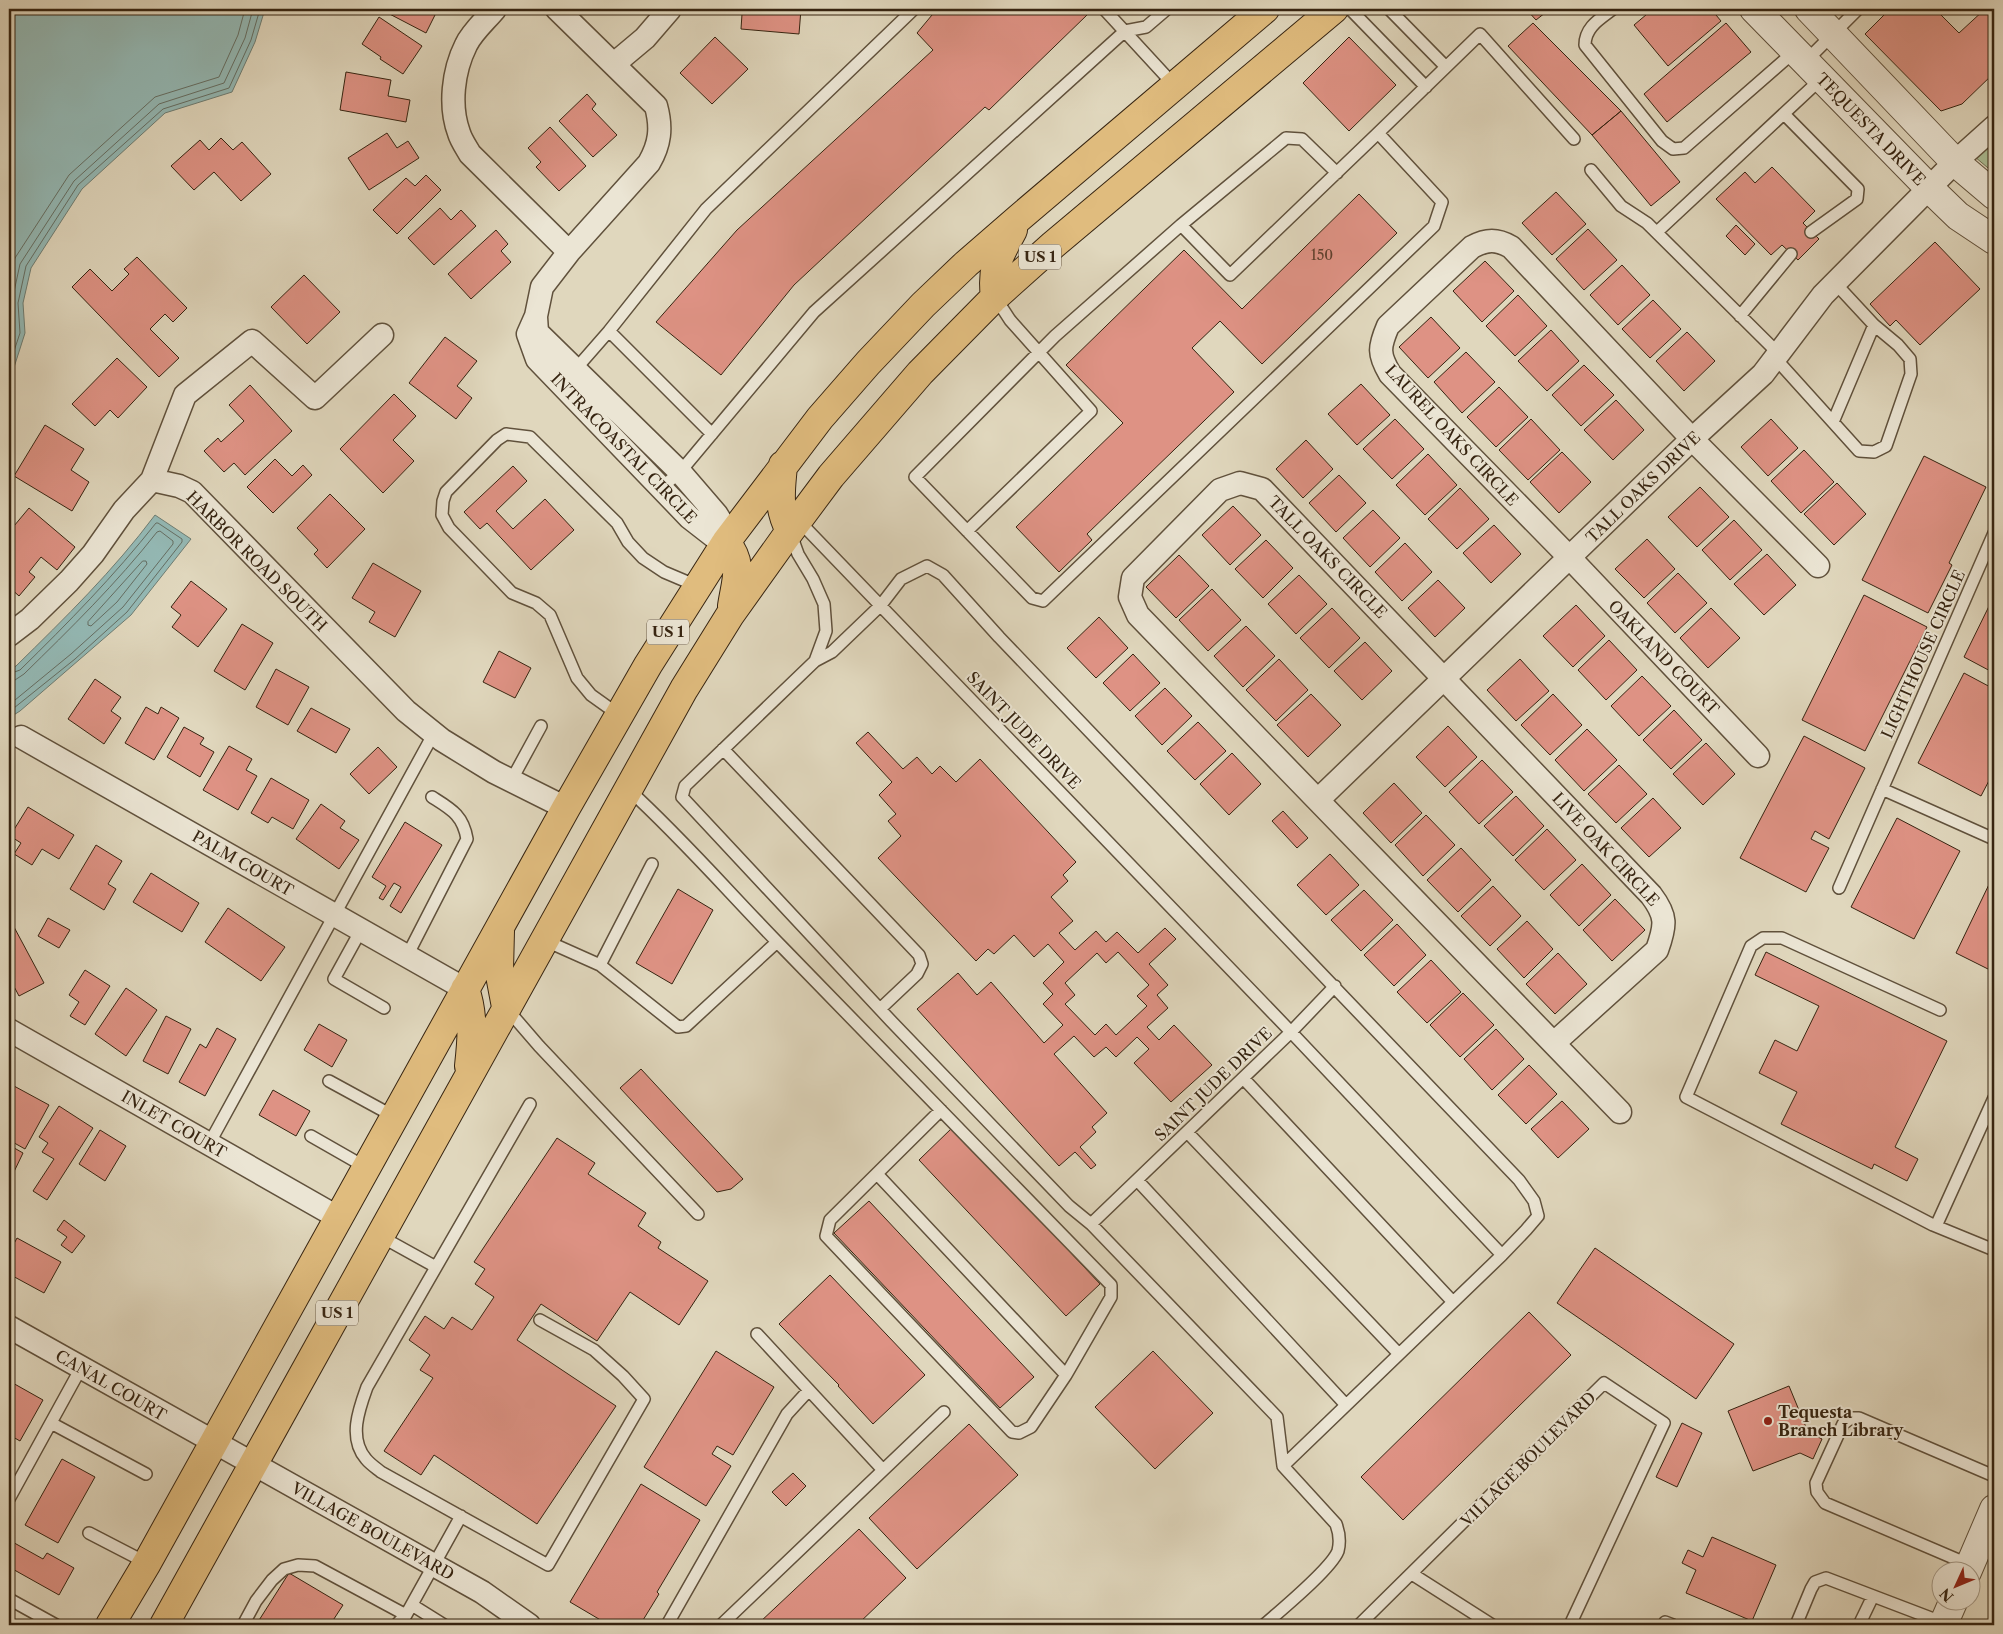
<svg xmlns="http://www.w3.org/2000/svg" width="2003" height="1634" font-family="'Libre Caslon Text',serif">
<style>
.green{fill:#acbf96;stroke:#717254}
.water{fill:#94b9b5;stroke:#6e7d73}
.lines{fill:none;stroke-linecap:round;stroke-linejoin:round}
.shore{stroke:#656e63;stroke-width:1}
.building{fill:#de9284;stroke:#362411;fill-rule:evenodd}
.service-casing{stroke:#60513c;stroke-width:14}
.minor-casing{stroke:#60513c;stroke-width:25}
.tertiary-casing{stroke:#60513c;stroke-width:30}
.primary-casing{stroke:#362411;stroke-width:30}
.service{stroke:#ebe5d4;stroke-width:11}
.minor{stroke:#ebe5d4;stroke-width:22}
.tertiary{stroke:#ebe5d4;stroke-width:28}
.primary{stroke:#e0bc7e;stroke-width:28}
.poi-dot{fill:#8f2418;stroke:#ebe5d4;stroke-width:2}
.labels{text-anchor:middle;stroke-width:4;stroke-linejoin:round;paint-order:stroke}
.number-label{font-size:14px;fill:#60402e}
.shield{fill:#ebe5d4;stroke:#6c5e4c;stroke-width:1}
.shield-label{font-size:15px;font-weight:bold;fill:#362411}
.street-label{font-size:16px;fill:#362411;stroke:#ebe5d4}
.poi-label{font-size:16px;font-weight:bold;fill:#362411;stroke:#ebe5d4;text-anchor:start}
</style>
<rect width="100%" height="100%" fill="#e0d7bd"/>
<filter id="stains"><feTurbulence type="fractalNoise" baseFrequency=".004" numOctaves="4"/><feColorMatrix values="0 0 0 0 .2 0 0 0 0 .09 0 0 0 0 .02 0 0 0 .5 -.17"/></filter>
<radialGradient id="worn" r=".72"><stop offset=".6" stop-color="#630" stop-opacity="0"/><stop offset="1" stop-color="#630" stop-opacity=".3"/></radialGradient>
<path class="green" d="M1994 116V173L1962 146Z"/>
<path class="water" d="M9 9H265L255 42 232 92 165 113 82 189 31 268 23 303 25 333 9 383Z
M155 515 191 539 131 615 20 711 9 718V671L16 666C65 618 114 570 155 515Z"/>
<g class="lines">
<path class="shore" d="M9 281 15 258 69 175 155 97 219 77 238 35 245 9
M9 346 13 332 12 301 20 264 74 181 159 104 224 83 245 38 253 9
M9 366 20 333 18 303 26 266 78 185 163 109 229 88 251 40 260 9
M143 561H146L147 564 117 602 91 626 88 625V622Z
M9 674 20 670C68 623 114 576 156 523H158L182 539V542L127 612 75 659 9 712
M9 681 15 680 24 674C70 629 117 583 157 532L160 531 173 541V544L123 607 71 654 9 705"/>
</g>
<path class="building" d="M380 9H438L426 33Z
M735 9H801L799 34 741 29 742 14 735 13Z
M937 9H1081L1087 15 989 110 985 107 794 285 721 375 656 322 737 230 933 50 917 33Z
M1526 9H1550L1536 20Z
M1653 9H1711L1721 21 1668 66 1634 25Z
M1890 9H1935L1959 33 1985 9H1994V73L1962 104 1941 111 1865 34Z
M379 17 422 46 403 74 380 59 381 57 362 44Z
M1533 23 1621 111 1592 135 1508 46Z
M1726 23 1751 52 1667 122 1644 94Z
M715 37 748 69 712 104 680 73Z
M1349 37 1396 85 1349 131 1303 83Z
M346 72 391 80 388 96 410 100 406 122 340 110Z
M587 94 596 104 592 109 617 135 593 157 559 121Z
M1621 111 1680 182 1651 206 1592 135Z
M550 127 586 166 559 191 536 167 541 162 528 148Z
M387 133 397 148 408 141 419 158 369 190 348 158Z
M221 138 233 150 242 142 271 174 241 201 214 172 194 190 171 166 200 140 209 150Z
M1772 167 1815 211 1803 223 1819 239 1798 260 1782 245 1771 255 1716 199 1745 172 1755 183Z
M426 175 441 190 397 234 373 210 406 178 415 186Z
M1556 192 1586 224 1552 255 1522 223Z
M1359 194 1397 233 1262 364 1220 321 1192 348 1234 392 1087 534 1092 540 1059 572 1016 527 1123 423 1066 365 1184 250 1242 309Z
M440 208 451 220 461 210 476 226 434 265 408 238Z
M1736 225 1755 244 1745 255 1726 236Z
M1588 229 1617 260 1584 290 1556 259Z
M496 230 508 244 501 251 511 262 471 299 448 274Z
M1935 242 1980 289 1920 345 1896 320 1890 326 1870 304Z
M137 257 187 308 173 322 165 314 150 329 179 358 159 377 72 287 90 269 112 291 129 274 124 269Z
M1485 261 1514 291 1482 322 1453 291Z
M1622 265 1650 295 1618 325 1590 295Z
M304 275 340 312 307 344 271 307Z
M1518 295 1547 326 1515 356 1486 326Z
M1653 300 1681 329 1650 358 1622 329Z
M1431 317 1460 348 1428 378 1399 347Z
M1551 330 1579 361 1547 391 1518 361Z
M1687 332 1715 361 1684 391 1656 361Z
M445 337 477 361 457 386 472 398 456 419 409 383Z
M1466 352 1495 382 1462 413 1434 382Z
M117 358 147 387 118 418 110 410 95 426 72 404Z
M1584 365 1614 395 1581 426 1552 395Z
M1361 384 1390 415 1357 445 1328 414Z
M250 385 292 431 245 475 234 463 224 472 204 451 218 438 221 442 244 421 229 405Z
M1499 387 1528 417 1496 447 1467 417Z
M394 394 416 416 393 440 414 461 383 493 340 449Z
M1616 400 1644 430 1613 460 1584 430Z
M1395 419 1424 449 1392 479 1363 449Z
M1531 419 1560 450 1528 480 1499 450Z
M1771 419 1798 448 1768 476 1741 447Z
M45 425 84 449 71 470 89 482 72 511 14 476Z
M1306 440 1333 469 1303 498 1276 469Z
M1804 450 1834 482 1801 513 1771 481Z
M1562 452 1591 482 1559 513 1530 482Z
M1428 454 1457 485 1425 515 1396 485Z
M1924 456 1986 487 1949 563 1952 565 1928 613 1862 580Z
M275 459 292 476 303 465 312 475 273 513 247 487Z
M513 466 527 481 496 511 513 529 545 499 574 530 531 570 487 523 480 529 464 512Z
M1339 475 1366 503 1336 532 1309 503Z
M1837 483 1866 514 1834 545 1804 514Z
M1700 487 1729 517 1697 547 1668 517Z
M1460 488 1489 519 1457 549 1428 519Z
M330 494 365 529 327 568 314 554 318 550 297 528Z
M1233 506 1261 535 1230 565 1202 535Z
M29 508 75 547 57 570 41 557 29 572 35 577 19 596 9 587V532Z
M1373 510 1400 538 1370 567 1343 538Z
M1734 520 1762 550 1730 580 1702 550Z
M1494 525 1521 554 1491 583 1463 553Z
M1647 539 1675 569 1644 598 1615 569Z
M1266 540 1293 568 1263 598 1235 569Z
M1405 543 1432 572 1402 601 1375 572Z
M1767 554 1796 585 1764 615 1734 584Z
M1179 555 1209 586 1176 618 1146 587Z
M373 563 421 591 395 637 369 622 375 612 352 598Z
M1678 573 1707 603 1675 633 1647 603Z
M1299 575 1327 604 1296 634 1268 604Z
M1438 580 1465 608 1435 637 1408 608Z
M191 581 227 609 198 647 172 627 181 615 171 607Z
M1212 589 1241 620 1208 651 1179 620Z
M1864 595 1927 627 1865 751 1802 720Z
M1994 596V673L1964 657Z
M1576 605 1605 636 1573 667 1543 636Z
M1332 608 1360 638 1329 668 1300 638Z
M1711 608 1740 638 1708 668 1680 638Z
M1099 617 1128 648 1096 678 1067 648Z
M242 624 273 643 245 690 214 671Z
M1246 626 1275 656 1243 687 1214 656Z
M1609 640 1637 670 1606 700 1578 670Z
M1365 642 1392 671 1362 700 1334 671Z
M499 651 531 668 515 698 483 682Z
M1133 654 1160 683 1130 711 1103 683Z
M1279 659 1308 690 1276 721 1246 690Z
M1520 659 1549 691 1516 721 1487 690Z
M276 669 309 687 288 725 256 707Z
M1964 673 1994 689V771L1981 796 1918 763Z
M1642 676 1671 706 1639 736 1611 706Z
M95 679 121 697 111 711 121 718 104 744 68 719Z
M1165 688 1192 716 1162 745 1135 716Z
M1311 694 1341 725 1308 757 1277 725Z
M1553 694 1582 725 1550 755 1521 725Z
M146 707 158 714 161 707 179 718 154 760 125 743Z
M311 708 350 729 336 753 297 731Z
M1674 710 1702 740 1671 769 1643 740Z
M1198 722 1226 751 1195 780 1167 751Z
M1448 726 1477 757 1445 787 1416 757Z
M184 727 204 738 200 744 214 752 200 777 167 757Z
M1587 729 1617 760 1584 791 1555 760Z
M868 732 903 769 917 757 932 774 940 766 956 782 980 759 1076 862 1063 875 1068 881 1051 897 1073 921 1059 933 1075 950 1096 931 1106 942 1117 932 1138 953 1165 928 1176 939 1149 964 1168 985 1157 995 1168 1008 1147 1027 1159 1040 1174 1025 1212 1065 1171 1102 1134 1063 1149 1049 1137 1037 1116 1057 1106 1047 1094 1057 1074 1036 1054 1054 1107 1113 1092 1127 1096 1132 1080 1147 1096 1165 1091 1169 1075 1152 1059 1166 917 1009 958 973 977 995 991 982 1044 1043 1063 1025 1043 1004 1053 994 1043 983 1064 962 1048 944 1034 957 1014 935 994 954 988 949 976 961 878 858 901 836 888 821 896 814 879 795 892 782 856 743ZM1118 952 1149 985 1137 996 1147 1006 1116 1035 1106 1024 1095 1035 1065 1004 1075 995 1065 983 1097 953 1106 963Z
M1804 736 1865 768 1829 839 1815 831 1811 839 1829 848 1806 892 1740 858Z
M1706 743 1735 774 1703 805 1673 774Z
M229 746 252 759 246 770 257 776 238 810 203 790Z
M378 747 397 767 369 794 350 774Z
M1232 753 1261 784 1229 815 1200 784Z
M1482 760 1513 792 1479 824 1449 792Z
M1619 765 1647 794 1616 823 1588 794Z
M271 778 309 800 293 829 272 817 268 823 251 813Z
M1394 783 1422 813 1391 843 1363 813Z
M1516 796 1544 826 1513 856 1484 826Z
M1653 798 1681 828 1649 857 1621 828Z
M321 804 345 821 340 828 359 840 339 869 296 839Z
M28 807 74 835 59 859 42 849 32 865 14 854 21 843 10 836Z
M1283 811 1308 838 1297 848 1272 821Z
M1426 815 1455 845 1423 876 1395 845Z
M1897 818 1960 851 1914 939 1851 907Z
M405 822 442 845 401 913 390 906 401 887 394 883 383 900 379 898 386 886 372 877Z
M1547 829 1576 860 1544 890 1515 860Z
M96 845 122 861 108 884 116 889 104 910 70 889Z
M1461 848 1491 880 1458 912 1427 880Z
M1330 854 1359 885 1326 915 1297 885Z
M1582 864 1611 895 1579 926 1550 895Z
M151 873 199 903 182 932 133 902Z
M1994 874V972L1956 953Z
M1493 886 1521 916 1490 946 1461 916Z
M678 889 713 910 672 984 636 963Z
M1364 890 1393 920 1361 951 1331 920Z
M1615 899 1645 930 1612 961 1583 930Z
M228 908 285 947 261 981 205 942Z
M48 918 70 930 59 948 38 936Z
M1527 921 1553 949 1524 978 1497 949Z
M1397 924 1426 955 1394 986 1364 955Z
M14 927 44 983 19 996 9 977V930Z
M1766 952 1947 1041 1895 1147 1918 1159 1907 1181 1874 1164 1872 1169 1781 1124 1797 1092 1759 1073 1775 1040 1797 1051 1819 1006 1755 975Z
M1558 953 1587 984 1555 1014 1526 984Z
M1431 960 1461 992 1427 1023 1397 992Z
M85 970 110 986 85 1025 70 1016 79 1002 69 995Z
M126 988 157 1010 126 1056 95 1034Z
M1463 993 1494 1025 1460 1057 1430 1025Z
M166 1016 191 1029 168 1074 143 1061Z
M319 1024 347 1040 332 1067 304 1050Z
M217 1028 236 1039 205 1096 179 1082 200 1044 206 1048Z
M1496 1029 1524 1059 1492 1090 1464 1059Z
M1529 1065 1557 1094 1526 1124 1498 1095Z
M641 1069 743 1179 731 1189 717 1192 620 1088Z
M14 1086 49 1105 25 1149 9 1140V1096Z
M273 1090 310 1111 296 1136 259 1115Z
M1562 1101 1589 1129 1558 1158 1531 1129Z
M59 1106 93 1128 47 1200 33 1191 54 1159 42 1152 48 1143 39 1137Z
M953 1127 1100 1284 1066 1316 919 1160Z
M100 1130 126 1146 105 1181 79 1164Z
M557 1138 595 1163 588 1174 646 1213 638 1226 661 1242 658 1248 708 1281 679 1325 630 1292 597 1341 541 1304 517 1340 616 1406 537 1524 434 1455 421 1475 384 1451 433 1378 420 1370 430 1355 409 1340 425 1316 444 1329 452 1317 472 1330 494 1297 475 1284 485 1269 474 1262Z
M9 1145 23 1153 11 1178 9 1177Z
M869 1201 1034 1377 1000 1408 834 1233Z
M64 1220 85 1236 72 1253 61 1245 67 1237 57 1230Z
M17 1238 61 1262 44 1293 9 1274V1253Z
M1595 1248 1734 1344 1696 1399 1557 1303Z
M830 1275 925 1375 873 1424 838 1386 839 1385 779 1324Z
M1529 1312 1571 1355 1403 1520 1361 1477Z
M716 1351 774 1387 733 1455 717 1446 712 1454 731 1466 706 1506 644 1467Z
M1153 1351 1213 1413 1155 1469 1095 1407Z
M11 1382 43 1400 20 1441 13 1437 9 1444V1386Z
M1789 1386 1808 1432 1822 1439 1813 1459 1800 1453 1753 1471 1728 1411Z
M1682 1423 1702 1433 1677 1487 1656 1477Z
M969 1424 1018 1475 917 1569 869 1518Z
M62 1459 95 1477 58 1543 25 1525Z
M793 1473 806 1486 786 1506 772 1492Z
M641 1484 700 1520 657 1592 659 1594 640 1625H609L570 1602Z
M859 1529 906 1578 857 1625H761L759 1623Z
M1712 1537 1776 1565 1752 1621 1686 1593 1696 1570 1682 1563 1688 1550 1703 1557Z
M9 1540 43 1559 47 1553 74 1568 59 1595 9 1567Z
M289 1573 343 1605 330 1625H256Z"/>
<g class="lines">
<defs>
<path id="service" d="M1104 9 1174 85
M1350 9 1426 87
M1389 9 1446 67
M1613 9C1600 19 1585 27 1585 45L1662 141 1673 149 1684 148 1795 51
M1805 62 1858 9
M1784 114 1858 189 1857 199 1811 232
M1591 170 1621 206 1647 223 1779 354
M1337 173 1302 139 1286 138 1181 225 1055 336 915 477 1032 598 1043 601 1434 226 1442 202 1378 133
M1181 225 1230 275 1378 133 1480 34 1574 139
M1657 232 1822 78
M1740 316 1791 254
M609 331 712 434
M1775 358 1859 451 1874 452 1886 446 1911 374 1910 359 1898 345 1874 325 1835 283
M574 371 609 331 706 209 914 9
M1833 422 1874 325
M661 488 680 472 814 312 1125 31 1146 27 1167 9
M798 520 1291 1032 1091 1224 1277 1417 1283 1466 1336 1524C1339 1532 1340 1543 1338 1551 1331 1569 1281 1610 1264 1625
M967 531 1091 411 1010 320 995 297
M790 532 798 554 813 579 824 604 826 631 815 661 685 786 682 797 891 1021 1069 1206 1091 1224
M815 661 832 652 881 605 901 579 927 566 943 575 999 637 1519 1180 1534 1201 1538 1216 1526 1230 1502 1255
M619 715 591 695 577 678 550 615 536 603 512 593 449 528 442 515 443 501 446 492 497 440 506 434 530 437 617 523 628 542 643 558 664 572 697 586
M723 749 919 955 922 964 917 974 880 1009
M511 781 541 726
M628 789C683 839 732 896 784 949 893 1061 1002 1173 1111 1285V1297L1066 1375 1031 1427 1019 1433 1012 1432 826 1236 830 1220 941 1110
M1882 789 1994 839
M1839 888 1994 533
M361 930 334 979 384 1008
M544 940 600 965 678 1027 686 1026 777 942
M407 956 467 839C463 815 451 809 432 797
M600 965 652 864
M507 1009 539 1046 698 1214
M1940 1010 1782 938H1763L1751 946 1686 1097 1933 1225 1994 1250
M1243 1078 1453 1302
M329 1081 395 1117
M530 1104 367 1387C359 1409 348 1438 366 1459 370 1464 376 1468 381 1472L548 1565 644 1399 623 1376 594 1350 540 1320
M1187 1132 1399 1354
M311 1136 367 1168
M209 1144 434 733
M877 1174 1066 1375
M1137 1180 1346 1405
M1936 1226 1994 1098
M380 1236 436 1267
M757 1334 883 1470
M51 1423 146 1474
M1283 1466 1502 1255 1291 1032 1335 986
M9 1499 81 1368
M89 1533 147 1563
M1970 1565 1825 1503 1817 1492 1816 1483 1843 1424 1851 1418H1859L1994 1476
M1412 1574 1492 1625
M9 1599 56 1625
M412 1605 444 1625
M1665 1622 1673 1625
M243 1625 256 1601 272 1580 284 1569 298 1565 315 1566 406 1615
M396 1625 406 1615 461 1516
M667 1625 787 1414 809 1390
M721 1625 944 1412
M1359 1625 1604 1383 1664 1423 1570 1625
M1796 1625 1811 1589 1815 1582 1826 1578 1944 1623
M1859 1625 1873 1596"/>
<path id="minor" d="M495 9C486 20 472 32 466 45 453 71 449 106 459 133 461 140 466 147 470 154L569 252
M557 9 656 106C662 128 660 144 649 163L569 252 542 287 536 316 528 334 537 359 690 518 717 539 726 542
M614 64 645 38 670 9
M536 317 537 332 680 472 717 515 722 523 726 542
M152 480 179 486 192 492 406 711 442 740 494 772 566 808
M9 635 30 619 69 581 93 554 124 510 152 480 185 395 252 341 315 398 382 335
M21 737 465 989
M1758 756 1570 558 1390 374C1378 354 1379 347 1388 326L1472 247C1487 239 1497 239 1511 247L1692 439 1818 566
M1318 800 1692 439 1763 374 1823 295 1955 162 1994 127
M9 1030 339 1218
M1554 1043 1657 950C1666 925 1667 916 1651 895L1262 489 1240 483 1220 490 1133 578 1130 597 1138 615 1620 1112
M9 1327 482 1592 529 1625"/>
<path id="tertiary" d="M1754 9 1929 188 1958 216 1994 240
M1809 9 1955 162 1994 195
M1967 1572 1994 1509
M1943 1625 1953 1602"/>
<path id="primary" d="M995 297C991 266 999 257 1013 230
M783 465C781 491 777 506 790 531
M726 542C744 565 736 579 732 606
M500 931 499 970 506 1007
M465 989C474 1015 472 1039 469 1066
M110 1625 147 1563 566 808 648 665 726 542 820 418 868 363 923 305 966 264 1019 218 1265 9
M164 1625 684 689 730 615 790 531 831 476 920 373 995 297 1053 245 1334 9"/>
</defs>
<use href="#service" class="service-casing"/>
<use href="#minor" class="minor-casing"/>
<use href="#tertiary" class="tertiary-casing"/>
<use href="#primary" class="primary-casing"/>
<use href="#service" class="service"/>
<use href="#minor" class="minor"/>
<use href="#tertiary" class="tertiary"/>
<use href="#primary" class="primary"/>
</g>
<circle class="poi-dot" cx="1768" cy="1421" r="5"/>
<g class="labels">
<g class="number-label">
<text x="1322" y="260">150</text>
</g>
<g class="shield">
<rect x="1019" y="244.5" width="42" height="25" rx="4"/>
<rect x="647" y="619.5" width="42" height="25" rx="4"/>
<rect x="316" y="1300.5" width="42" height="25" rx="4"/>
</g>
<g class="shield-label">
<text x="1040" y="262">US 1</text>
<text x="668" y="637">US 1</text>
<text x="337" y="1318">US 1</text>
</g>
<g class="street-label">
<text transform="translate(1871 129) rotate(46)" y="6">TEQUESTA DRIVE</text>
<text transform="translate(1452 435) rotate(47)" y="6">LAUREL OAKS CIRCLE</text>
<text transform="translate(624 448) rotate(46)" y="6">INTRACOASTAL CIRCLE</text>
<text transform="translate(1643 487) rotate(-44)" y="6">TALL OAKS DRIVE</text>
<text transform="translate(1328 557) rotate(46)" y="6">TALL OAKS CIRCLE</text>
<text transform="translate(257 561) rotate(45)" y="6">HARBOR ROAD SOUTH</text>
<text transform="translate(1923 654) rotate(-66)" y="6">LIGHTHOUSE CIRCLE</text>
<text transform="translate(1664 657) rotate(46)" y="6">OAKLAND COURT</text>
<text transform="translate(1024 730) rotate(46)" y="6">SAINT JUDE DRIVE</text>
<text transform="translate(1606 849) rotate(47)" y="6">LIVE OAK CIRCLE</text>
<text transform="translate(243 863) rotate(30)" y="6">PALM COURT</text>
<text transform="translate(1213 1084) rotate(-44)" y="6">SAINT JUDE DRIVE</text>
<text transform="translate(174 1124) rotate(30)" y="6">INLET COURT</text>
<text transform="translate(111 1385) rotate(30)" y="6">CANAL COURT</text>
<text transform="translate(1528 1459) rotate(-45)" y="6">VILLAGE BOULEVARD</text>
<text transform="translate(373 1531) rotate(29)" y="6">VILLAGE BOULEVARD</text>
</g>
<g class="poi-label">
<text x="1778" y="1418">Tequesta<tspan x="1778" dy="18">Branch Library</tspan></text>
</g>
</g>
<rect width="2003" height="1634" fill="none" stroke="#e0d7bd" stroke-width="30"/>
<rect x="10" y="10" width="1983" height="1614" fill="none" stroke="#362411" stroke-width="2.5"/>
<rect x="15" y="15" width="1973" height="1604" fill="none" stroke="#362411"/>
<g transform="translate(1956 1586) rotate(226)"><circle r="24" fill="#ebe5d4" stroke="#a39886"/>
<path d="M0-4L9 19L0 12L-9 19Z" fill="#8f2418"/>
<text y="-8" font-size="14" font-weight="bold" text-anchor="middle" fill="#362411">N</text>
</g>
<rect width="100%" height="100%" filter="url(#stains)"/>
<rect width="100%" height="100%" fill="url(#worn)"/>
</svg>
